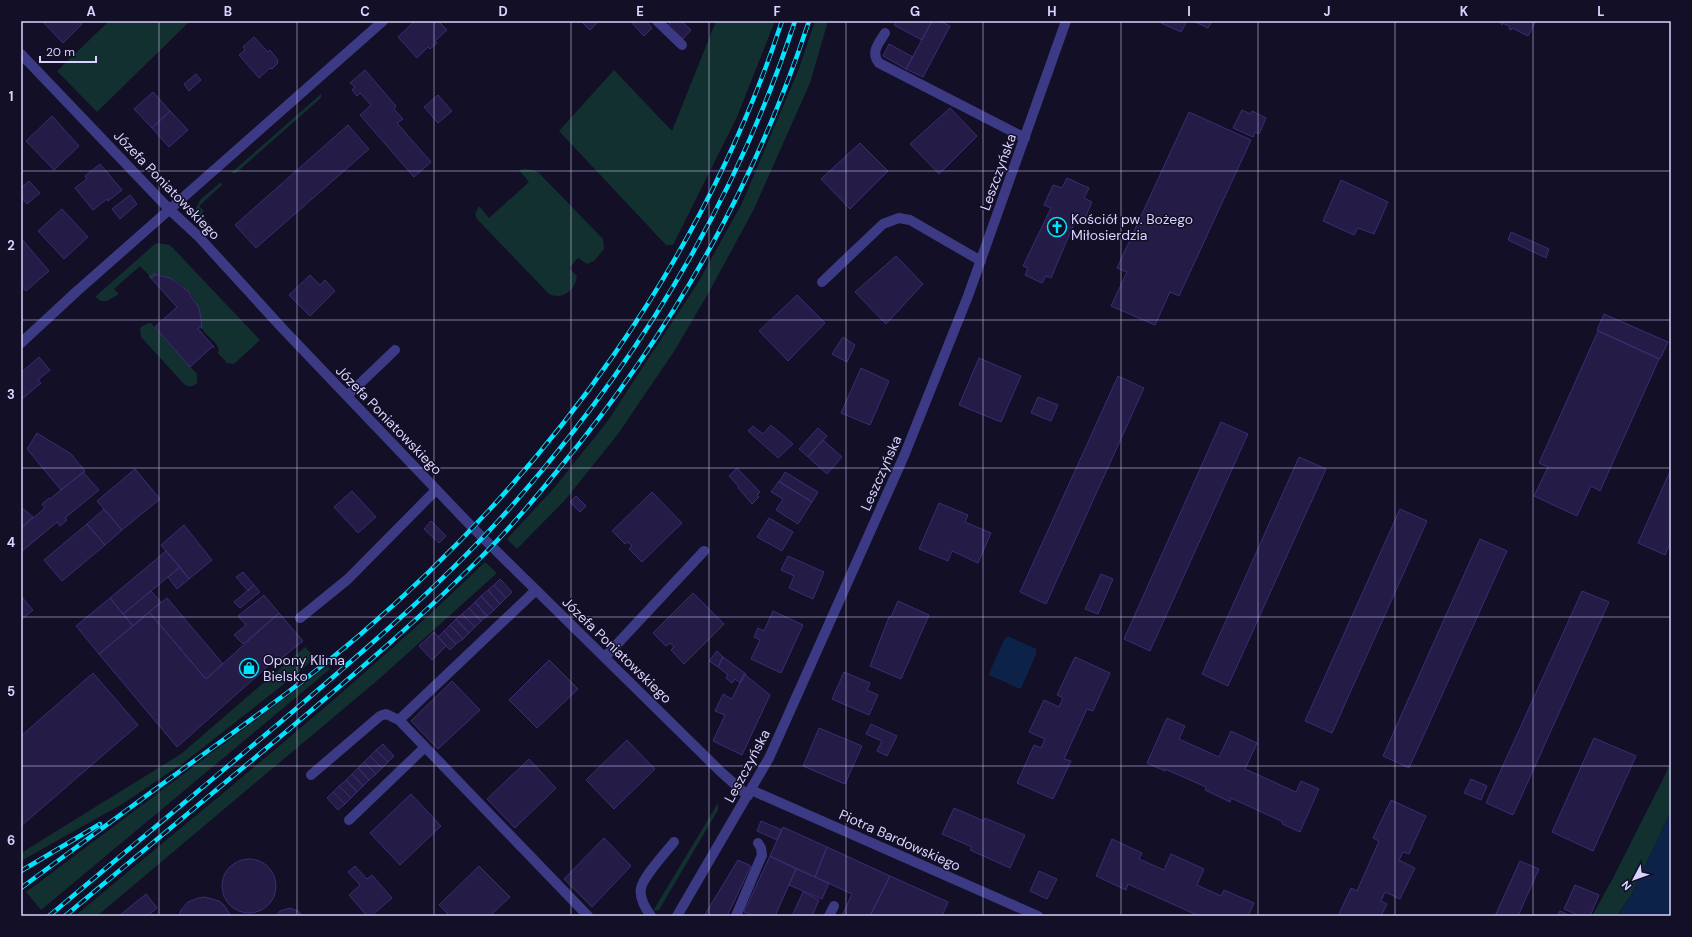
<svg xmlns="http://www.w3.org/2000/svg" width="1692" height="937" font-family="'DM Sans',sans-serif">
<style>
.green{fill:#12302f}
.water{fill:#0c2248}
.building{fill:#241b47;stroke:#3b2d73}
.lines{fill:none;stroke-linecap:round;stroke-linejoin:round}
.minor{stroke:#3d3a85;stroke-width:10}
.rail-casing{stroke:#00e5ff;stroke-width:4.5}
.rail{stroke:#130f26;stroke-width:3;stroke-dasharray:9;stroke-linecap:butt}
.grid{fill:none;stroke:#d9d4ff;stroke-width:1;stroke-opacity:0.55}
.labels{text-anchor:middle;stroke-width:3;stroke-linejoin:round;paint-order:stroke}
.street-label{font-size:14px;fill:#d9d4ff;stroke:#130f26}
.poi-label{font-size:14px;fill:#d9d4ff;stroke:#130f26;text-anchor:start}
.neatline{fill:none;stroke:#d9d4ff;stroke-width:1.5}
.grid-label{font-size:13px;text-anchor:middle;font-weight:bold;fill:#d9d4ff}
</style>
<rect width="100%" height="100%" fill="#130f26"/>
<path class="green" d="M109 21H186L188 23 97 112 57 71Z
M716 21H775L737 117 673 245H666L559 131 614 70 672 131Z
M815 21H828L810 83 754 209 709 292 675 350 618 434 565 500 517 549 507 539 554 488 607 422 699 281 742 203 798 71Z
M321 94V98L236 173H231Z
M525 169 533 170 539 173 603 239 604 249 594 261 587 264 578 258 569 268 577 276C575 291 563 300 549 294L477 219 475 214 479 206 489 218 529 182 519 170Z
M221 182 222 185 199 206 204 211 201 214 211 226 209 228 197 216 196 208 200 200Z
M156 243 170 245 260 340 234 364 227 363 218 353 219 350C216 340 206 337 202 328 200 323 201 315 199 310 193 289 174 277 153 274V275H155L152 278 140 266 114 289 119 294 107 301H101L95 297Z
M151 323 197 374V383C193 387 190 387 185 385L141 337 140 329C144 324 146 324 151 323Z
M485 562 497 573 379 679 97 916H75C213 800 355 688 485 562Z
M305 647 315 657 298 673 186 761 124 803 21 861V853L181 754Z
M328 666 330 669 41 910 26 892Z
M1671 759V811L1631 895 1617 916H1592L1613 878 1666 773Z
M718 803V810L659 910 653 911Z"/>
<path class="water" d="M1008 636 1036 649V655L1021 688H1018L989 675V673L1004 640Z
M1671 811V916H1618L1631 895Z"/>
<path class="building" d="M46 21H77L82 24 63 43 44 23Z
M415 21H438L447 30 435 41 437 43 430 49 428 47 417 58 398 37Z
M581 21H599L590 30Z
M630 21H646L652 28 644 36Z
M672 21H681L691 30 683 39 668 25Z
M897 21H932L922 40 894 25Z
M932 21H939L950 26 923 77 906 69Z
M1157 21H1187L1181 32Z
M1193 21H1212L1208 28Z
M1499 21H1536L1528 36 1512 28 1511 30 1509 29 1510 27 1503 23 1502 25Z
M254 37 268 52 270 50 278 60 277 62 278 63 272 69 270 68 259 78 239 55 245 50 243 47Z
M889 44 913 57 906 69 883 56Z
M365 70 396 106 394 109 403 119 397 123 431 162 414 177 360 115 371 105 360 93 357 96 352 90 355 87 350 83Z
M196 74 201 80 189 91 184 84Z
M153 92 170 111 152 128 134 109Z
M438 95 452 111 438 123 424 107Z
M950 108 977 136 939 174 910 144Z
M1242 110 1251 114 1252 111 1266 118 1259 134 1255 132 1253 137 1233 128Z
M170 111 188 130 169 147 152 128Z
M1189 112 1251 140 1179 296 1170 292 1155 325 1111 306 1127 272 1117 268Z
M52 116 79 146 54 170 26 141Z
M348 125 369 149 256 248 235 225Z
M860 143 888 171 850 209 821 179Z
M100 164 122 190 108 201 107 199 93 210 75 188 87 179 85 176Z
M1067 178 1089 188 1084 198 1092 202 1083 223 1076 219 1051 278 1046 276 1042 283 1025 275 1028 268 1023 266 1051 208 1044 205 1053 185 1062 188Z
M1341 180 1388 202 1374 234 1358 228 1354 235 1323 221Z
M29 181 40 193 27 204 21 197V188Z
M130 195 137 204 120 219 112 209Z
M62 209 88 237 64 259 38 231Z
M1511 232 1549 249 1546 258 1508 240Z
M21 238 49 271 26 291 21 285Z
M896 256 923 284 886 324 855 292Z
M153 274 170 278 188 291 199 308 201 319 202 328H201V326L198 329 214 347H212L190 367 155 327 177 307 149 276 150 275 152 278 155 275H153Z
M310 275 320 285 325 280 335 291 310 316 289 295Z
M797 295 825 323 788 361 759 331Z
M1604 314 1668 342 1660 359 1597 330Z
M1598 331 1659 359 1600 491 1591 486 1577 516 1534 496 1548 467 1539 463Z
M843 337 855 345 847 362 832 354Z
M39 357 50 370 38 380 41 383 21 400V373Z
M979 358 1021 376 1001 422 959 405Z
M861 368 889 381 870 425 841 413Z
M1118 376 1144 388 1046 604 1020 592Z
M1038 397 1058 405 1051 421 1031 413Z
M1221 422 1248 434 1150 651 1124 639Z
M771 425 793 444 778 458 748 431 753 426 763 434Z
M818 428 827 436 808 457 799 449Z
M37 433 71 454 85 471 61 490 27 449Z
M823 440 842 457 827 474 808 457Z
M1299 457 1326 469 1228 686 1202 674Z
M737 468 760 492 757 495 759 497 752 504 738 488 739 487 729 476Z
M135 469 160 499 122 530 97 501Z
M1671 469V541L1665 555 1638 543Z
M83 472 99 490 65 518 67 520 60 526 57 522 21 552V528L45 508 42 504 49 498 50 499Z
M785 472 818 492 812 502 779 482Z
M779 481 812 502 798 524 776 510 783 499 771 492Z
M352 491 376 517 358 533 334 507Z
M652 492 682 523 642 562 629 549 632 546 628 542 625 544 612 531Z
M576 496 586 506 580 512 570 502Z
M939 503 968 515 965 522 991 533 978 563 952 551 948 561 919 549Z
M21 507 33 517 21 528Z
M104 509 122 530 105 545 87 524Z
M1400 509 1427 521 1332 733 1305 721Z
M769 518 793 532 782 551 757 537Z
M431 521 446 536 439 543 424 529Z
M87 524 105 545 62 581 44 560Z
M184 525 212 560 189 579 161 545Z
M1480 539 1507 551 1409 768 1383 756Z
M166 551 180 567 123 614 110 598Z
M788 556 824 572 813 599 789 588 794 576 781 570Z
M180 567 189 579 177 589 168 577Z
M243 572 254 585 248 591 236 577Z
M1101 574 1113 579 1098 614 1085 609Z
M500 579 512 592 506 598 494 585Z
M254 585 260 592 240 608 234 602Z
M494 585 506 598 500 604 488 590Z
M488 590 500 604 494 610 481 596Z
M151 591 161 602 133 626 123 614Z
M1582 591 1609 602 1513 815 1486 803Z
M693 593 724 624 684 664 671 650 674 647 670 643 666 646 653 633Z
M264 595 279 613 243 644 234 635 246 625 238 616Z
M21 596 33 610 21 620Z
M481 596 494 610 487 616 475 602Z
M110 598 133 626 99 654 76 626Z
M167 598 223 664 206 679 149 612Z
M898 601 929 615 901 679 870 666 889 617H891Z
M475 602 487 616 481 621 469 608Z
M469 608 481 621 475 627 462 614Z
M773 611 803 625 781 673 751 659 760 640 754 637 758 628 764 631Z
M149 612 206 679 279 613 303 641 278 661 276 659 177 747 99 654Z
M462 614 475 627 469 633 456 619Z
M456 619 469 633 463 639 450 625Z
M450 625 463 639 456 644 444 631Z
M444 631 456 644 450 650 438 637Z
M434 632 446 646 432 660 419 646Z
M717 651 723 657 718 667 709 661Z
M723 657 746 674 740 683 735 679 732 683 726 678 728 675 718 667Z
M1075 657 1110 673 1093 711 1087 709 1064 759 1071 761 1053 799 1017 783 1034 745 1041 748 1045 739 1029 732 1044 700 1059 707 1063 698 1057 695Z
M549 660 578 689 537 728 509 700Z
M844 672 870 683 867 690 878 695 869 715 832 699Z
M93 673 138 725 21 826V736Z
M744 674 770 695 742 755 713 741 725 715 715 711 723 694 732 699Z
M452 681 480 710 438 749 411 721Z
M1167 718 1185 726 1179 739 1219 757 1231 731 1257 743 1245 769 1296 792 1301 781 1319 789 1300 832 1282 824 1283 822 1231 798 1230 802 1205 790 1206 787 1165 769V771L1147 763Z
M871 724 897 736 887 756 877 751 882 741 866 734Z
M819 728 862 746 845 784 803 766Z
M1594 738 1636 756 1593 851 1552 832Z
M627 740 655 769 614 809 586 780Z
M383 744 394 756 388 762 376 750Z
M376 750 388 762 382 768 370 756Z
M370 756 382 768 376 774 364 762Z
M529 759 556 788 515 828 487 799Z
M364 762 376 774 369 780 358 768Z
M358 768 369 780 363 786 352 774Z
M352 774 363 786 357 792 346 780Z
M1471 779 1487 786 1481 800 1464 793Z
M346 780 357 792 351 798 339 786Z
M339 786 351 798 345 804 333 792Z
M333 792 345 804 338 810 327 798Z
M411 794 441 826 400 865 370 833Z
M1391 800 1426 816 1409 854 1403 852 1399 860 1415 868 1400 899 1385 892 1381 901 1387 904 1381 916H1338L1351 888 1357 891 1379 841 1373 838Z
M954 808 984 821 985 818 1025 835 1010 868 970 850 972 847 942 834Z
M761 821 782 830 777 840 757 831Z
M783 827 827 847 815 877 770 856Z
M604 838 631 866 592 907 564 879Z
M1112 839 1142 853 1139 859 1164 870 1171 854 1204 869 1197 885 1221 896 1224 890 1254 903 1248 916H1199L1128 884 1126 890 1096 876Z
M827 847 890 876 870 916H842L852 894 815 877Z
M770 856 796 869 775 916H749L750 914 744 912Z
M222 886a27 27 0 1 1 54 0a27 27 0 1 1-54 0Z
M738 860 751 866 727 916H704Z
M1520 861 1539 869 1518 916H1495Z
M355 866 367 879 372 875 392 898 371 916H367L349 895 360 885 348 872Z
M479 866 510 897 490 916H450L439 905Z
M796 869 829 883 822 899 789 885Z
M1039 871 1057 879 1047 899 1030 891Z
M890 876 948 902 942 916H870Z
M1575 885 1599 895 1590 916H1580L1564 909Z
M803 892 819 900 812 916H792Z
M146 894 157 908 147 916H119Z
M205 897 219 901 224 905 231 916H179L181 910 188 902 198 898Z
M290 908 298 911 303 916H276L280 911Z
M1560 911 1571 916H1557Z"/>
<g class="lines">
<path class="minor" d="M657 21 682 45
M885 33C879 43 870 52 879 63L1025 138
M21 54 170 210 198 236 283 329 473 528 721 772 748 796
M822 282 883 224 899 218 910 220 981 261
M21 343 76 292 383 21
M347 396 395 350
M300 618 348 579 436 490
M605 657 704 551
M399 720 536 590
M311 775 380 716 386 714 399 720 588 916
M751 790 1038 916
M349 820 425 747
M651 916C645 908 639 898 641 888 643 877 666 852 674 842
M677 916 769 758 904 456 968 296 1066 21
M736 916 762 855 761 848 758 843
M829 916 834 906"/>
<defs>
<path id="rail" d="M21 871 100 824
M21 888C85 841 148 794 212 748 263 711 314 674 362 633 551 470 704 259 782 21
M49 916C125 852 201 788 277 725 359 655 445 583 516 501 639 360 737 199 795 21
M65 916C135 858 205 799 275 741 350 678 424 616 492 546 515 522 537 496 558 470 669 336 755 186 809 21"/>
</defs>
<use href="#rail" class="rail-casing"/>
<use href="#rail" class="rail"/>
</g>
<path class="grid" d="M159 21V916M297 21V916M434 21V916M571 21V916M709 21V916M846 21V916M983 21V916M1121 21V916M1258 21V916M1395 21V916M1533 21V916M21 171H1671M21 320H1671M21 468H1671M21 617H1671M21 766H1671"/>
<defs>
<symbol id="church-ring" viewBox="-11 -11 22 22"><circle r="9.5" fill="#130f26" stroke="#00e5ff" stroke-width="1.5"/><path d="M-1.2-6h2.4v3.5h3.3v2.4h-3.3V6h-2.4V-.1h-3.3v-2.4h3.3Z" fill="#00e5ff"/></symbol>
<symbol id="shop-ring" viewBox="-11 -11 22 22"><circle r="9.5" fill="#130f26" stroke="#00e5ff" stroke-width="1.5"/><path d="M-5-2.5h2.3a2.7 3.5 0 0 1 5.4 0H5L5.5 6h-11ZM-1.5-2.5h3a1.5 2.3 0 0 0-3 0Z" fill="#00e5ff"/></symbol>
</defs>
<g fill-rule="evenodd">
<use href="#church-ring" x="1046" y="216" width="22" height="22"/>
<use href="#shop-ring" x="238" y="657" width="22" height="22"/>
</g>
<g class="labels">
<g class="street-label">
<text transform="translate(998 172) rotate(-70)" y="5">Leszczyńska</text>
<text transform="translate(167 185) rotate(46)" y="5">Józefa Poniatowskiego</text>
<text transform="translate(389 420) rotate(46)" y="5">Józefa Poniatowskiego</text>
<text transform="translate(881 473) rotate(-66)" y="5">Leszczyńska</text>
<text transform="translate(617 650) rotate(44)" y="5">Józefa Poniatowskiego</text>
<text transform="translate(747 766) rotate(-62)" y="5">Leszczyńska</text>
<text transform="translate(900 840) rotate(24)" y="5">Piotra Bardowskiego</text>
</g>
<g class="poi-label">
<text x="1071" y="224">Kościół pw. Bożego<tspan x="1071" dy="16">Miłosierdzia</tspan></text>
<text x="263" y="665">Opony Klima<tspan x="263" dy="16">Bielsko</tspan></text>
</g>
</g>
<rect width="1692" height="937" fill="none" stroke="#130f26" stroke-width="44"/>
<g transform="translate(1634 879) rotate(229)" stroke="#130f26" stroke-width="3" paint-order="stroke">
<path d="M0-3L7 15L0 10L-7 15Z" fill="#d9d4ff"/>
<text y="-6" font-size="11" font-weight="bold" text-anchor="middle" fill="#d9d4ff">N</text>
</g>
<path d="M40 56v6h56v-6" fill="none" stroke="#d9d4ff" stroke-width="2"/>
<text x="46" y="56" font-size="12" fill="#d9d4ff" stroke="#130f26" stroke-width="3" paint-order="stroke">20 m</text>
<rect x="22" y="22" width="1648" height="893" class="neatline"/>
<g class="grid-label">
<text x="91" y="16">A</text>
<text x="228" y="16">B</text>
<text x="365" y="16">C</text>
<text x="503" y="16">D</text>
<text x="640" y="16">E</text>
<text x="777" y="16">F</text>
<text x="915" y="16">G</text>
<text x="1052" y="16">H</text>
<text x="1189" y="16">I</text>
<text x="1327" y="16">J</text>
<text x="1464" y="16">K</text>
<text x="1601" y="16">L</text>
<text x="11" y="101">1</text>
<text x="11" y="250">2</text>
<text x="11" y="399">3</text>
<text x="11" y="547">4</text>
<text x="11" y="696">5</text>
<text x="11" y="845">6</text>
</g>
</svg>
